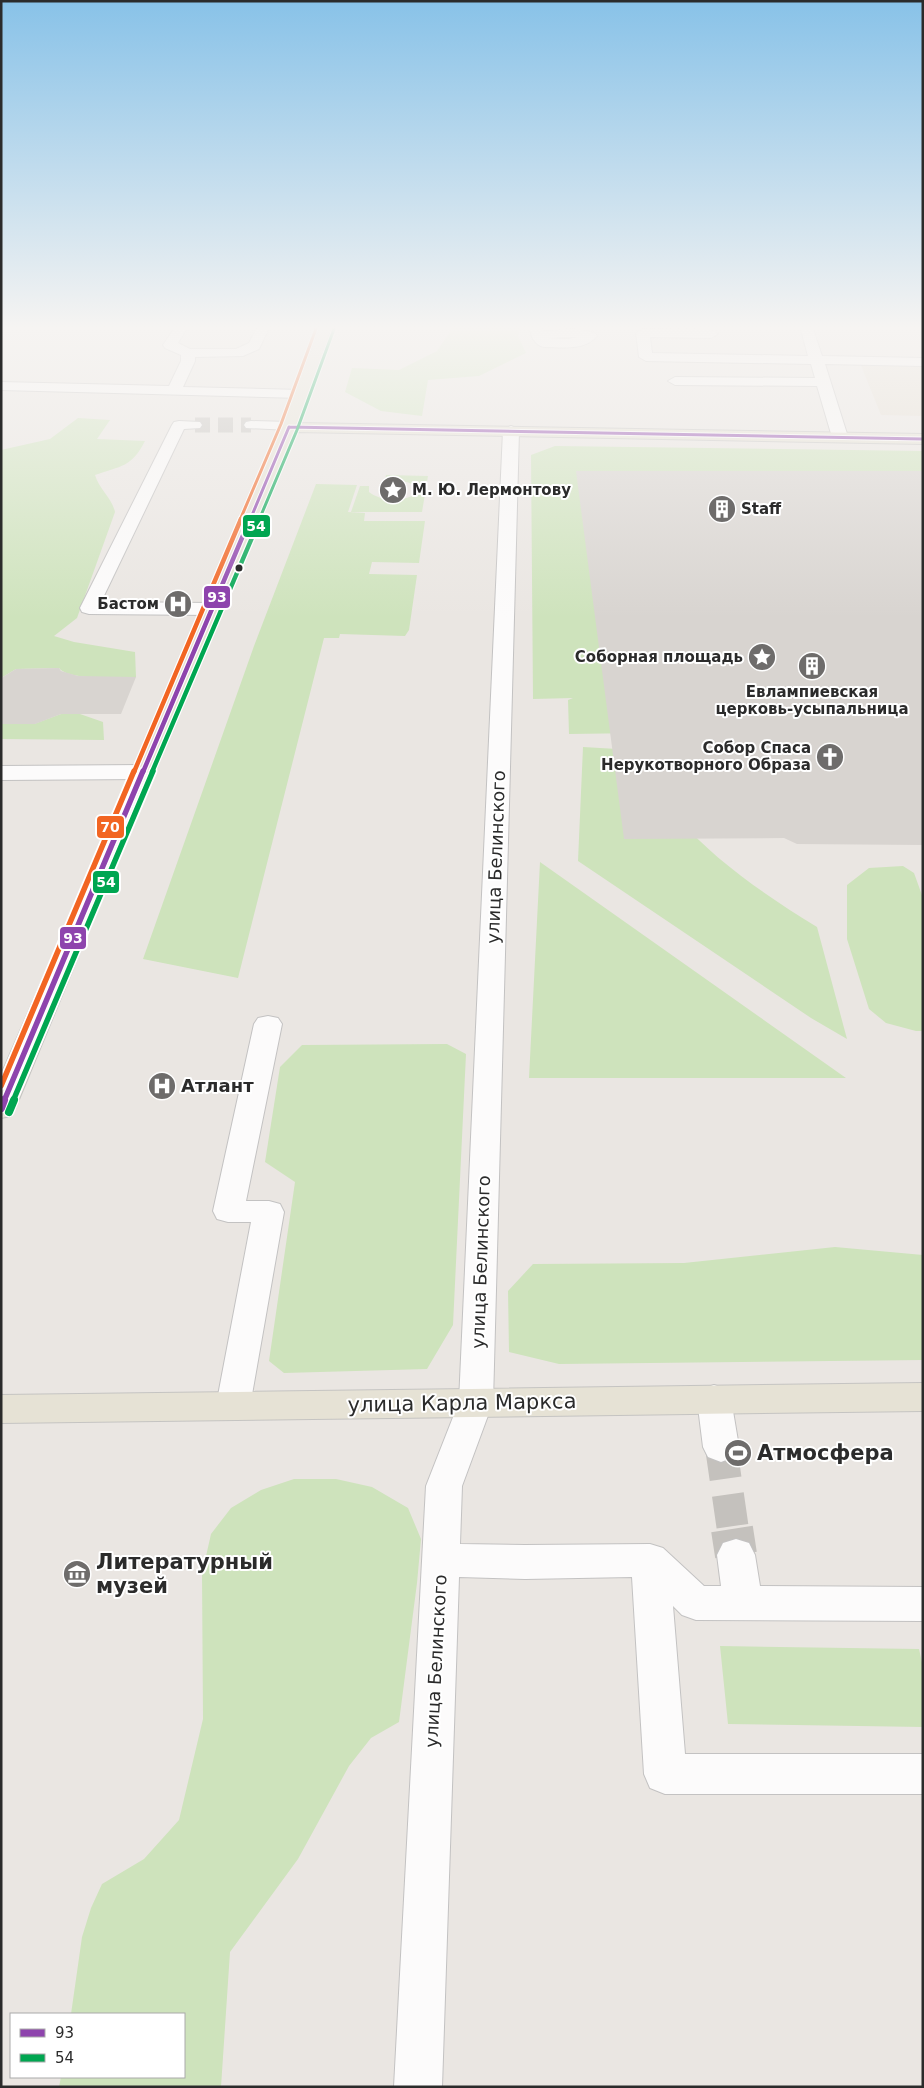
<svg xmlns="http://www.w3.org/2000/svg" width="924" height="2088" font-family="'DejaVu Sans',sans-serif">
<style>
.education{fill:#e4ddd1}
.green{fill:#cee3bc}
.plaza{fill:#d8d4d0}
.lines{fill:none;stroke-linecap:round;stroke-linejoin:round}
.minor-tunnel-far2{stroke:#c4c1bd;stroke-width:15;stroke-dasharray:15 8;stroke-linecap:butt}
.minor-tunnel-far1{stroke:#c4c1bd;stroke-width:32;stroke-dasharray:32 16;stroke-linecap:butt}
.minor-tunnel{stroke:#c4c1bd;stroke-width:42;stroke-dasharray:42 21;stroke-linecap:butt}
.minor-casing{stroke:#c3c2c2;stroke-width:2}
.major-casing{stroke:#c5c4c2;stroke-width:2}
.minor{fill:#fcfbfb;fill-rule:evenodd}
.major{fill:#e6e2d5;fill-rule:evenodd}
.bus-1-far3-casing{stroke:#fff;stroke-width:5}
.bus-1-far2-casing{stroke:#fff;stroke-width:7}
.bus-1-far1-casing{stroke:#fff;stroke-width:9}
.bus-1-casing{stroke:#fff;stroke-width:11}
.bus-2-far3-casing{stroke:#fff;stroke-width:5}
.bus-2-far2-casing{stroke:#fff;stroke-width:7}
.bus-2-far1-casing{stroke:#fff;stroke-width:9}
.bus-2-casing{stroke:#fff;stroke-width:11}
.bus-3-far2-casing{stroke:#fff;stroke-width:5}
.bus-3-far1-casing{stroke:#fff;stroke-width:7}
.bus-3-casing{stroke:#fff;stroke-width:9}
.bus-1-far3{stroke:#8e44ad;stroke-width:3}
.bus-1-far2{stroke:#8e44ad;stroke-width:4.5}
.bus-1-far1{stroke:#8e44ad;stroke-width:5.5}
.bus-1{stroke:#8e44ad;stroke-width:8}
.bus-2-far3{stroke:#00a651;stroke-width:3}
.bus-2-far2{stroke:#00a651;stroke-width:4.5}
.bus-2-far1{stroke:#00a651;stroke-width:5.5}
.bus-2{stroke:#00a651;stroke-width:8}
.bus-3-far2{stroke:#f26522;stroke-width:3}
.bus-3-far1{stroke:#f26522;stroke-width:4.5}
.bus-3{stroke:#f26522;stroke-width:5.5}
.bus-dot{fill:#2b2b2b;stroke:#fff;stroke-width:2}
.labels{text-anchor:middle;stroke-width:4;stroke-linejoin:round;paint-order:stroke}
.far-poi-label{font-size:15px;font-weight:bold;fill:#2b2b2b;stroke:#fff;text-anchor:end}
.street-label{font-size:18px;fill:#2b2b2b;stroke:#fff}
.poi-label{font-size:18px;font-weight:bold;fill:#2b2b2b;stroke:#fff;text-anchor:start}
.near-street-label{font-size:21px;fill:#2b2b2b;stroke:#fff}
.near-poi-label{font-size:21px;font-weight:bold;fill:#2b2b2b;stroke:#fff;text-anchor:start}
.line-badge{stroke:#fff;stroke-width:2}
.badge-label{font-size:14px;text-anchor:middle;font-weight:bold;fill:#fff}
</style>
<rect width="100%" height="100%" fill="#eae6e2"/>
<path class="education" d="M858 358 923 360V416L881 415Z"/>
<path class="green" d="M454 326H521L518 336 526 353 479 376 428 380 422 416 381 411 345 392 352 368 399 370 437 351Z
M78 418 110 420 97 439 145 441C132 467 121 466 95 475 99 489 112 498 115 512L77 618 54 636 74 642 135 652 136 677C119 677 69 681 59 668L16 669 1 678V450L50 439Z
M555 446 923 451V659L642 733 569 734 568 700 573 698 533 699 531 455Z
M386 475 428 476 422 512H351L360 486H369V492C381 502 407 502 418 492V487L407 482 385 480Z
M316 484 357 485 348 512 365 513 364 521H425L419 563 372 562 369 574 417 575 409 630 405 636 340 634 339 638H324L238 978 143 959 254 646Z
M61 714H80L103 722 104 740 1 739V724H34Z
M583 747 634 750C647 771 661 798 677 817 716 862 767 896 817 927L847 1039 811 1018 578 861Z
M540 862 846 1078H529Z
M903 866 914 873 923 898V1031H916L886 1023 869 1009 847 939V885L869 868Z
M447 1044 466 1054 453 1325 427 1369 284 1373 269 1361 295 1182 265 1162 280 1067 302 1045Z
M835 1247 923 1255V1360L559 1364 509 1352 508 1291 533 1264 684 1263Z
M294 1479H336L372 1487 408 1508 421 1539 417 1583 399 1722 371 1738 349 1766 298 1859 230 1952 221 2087H59L61 2077H184V2014H71L82 1937 91 1908 102 1884 144 1859 179 1820 203 1719 202 1574 211 1534 231 1508 261 1490Z
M720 1646 919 1649 923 1667V1727L728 1724Z"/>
<path class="plaza" d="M576 471H923V845L797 844 784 838 624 839Z
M59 668 61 671 78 676 136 677 121 714H61L35 724H1V678L16 669Z"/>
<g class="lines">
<path class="minor-tunnel-far2" d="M195 425H251"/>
<path class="minor-tunnel-far1" d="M721 1447 733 1530"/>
<path class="minor-tunnel" d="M732 1529 736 1555"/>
<defs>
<path id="minor" d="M176 326H188L178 343 190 349H236L249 343 258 326H270L259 349 243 356 195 357V361L183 387 301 390 306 391 308 394 306 397 301 398 1 390V382L169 386 181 361V355L165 348 163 345Z
M530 326H542L543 331 576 329 595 333 597 336C585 351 561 347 544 347 534 345 530 335 530 326ZM576 337H578L568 339 547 338Z
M800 326H812L822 356 923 358V366L825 364 848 437 845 440H835L832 437 817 386 675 385 668 381 675 377 815 378 811 364 646 361 639 357 636 333 643 329 711 330 718 334 711 338 650 337 652 353 808 356Z
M179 421 200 422 202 425 200 428 184 429 101 602 212 603 219 605 221 609 219 613 212 615 89 614 82 612 80 608 172 425 174 422Z
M251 421 290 422 295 423 297 426 295 429 290 430 246 428 244 425 246 422Z
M511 426 516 428 519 431 493 1402 462 1486 460 1544 525 1545 650 1544 663 1548 704 1586H721L717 1555 723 1543 736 1539 749 1543 755 1555 760 1586 923 1587V1621L696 1620 682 1615 673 1606 685 1754H923V1794H665L650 1788 644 1774 632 1577 525 1579 459 1577 442 2087H394L426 1486 459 1402 503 431 506 428Z
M143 765 151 767 154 772 151 777 143 779 1 780V766Z
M268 1016 278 1018 282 1024 246 1201H269L280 1204 284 1212 250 1406 245 1416 233 1420 221 1416 216 1406 251 1222H228L217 1219 213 1211 254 1024 258 1018Z
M714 1385 726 1389 731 1399 739 1447 734 1457 721 1462 708 1457 703 1447 697 1399 702 1389Z"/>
<path id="major" d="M320 326H332L298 423 923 434V444L295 432 15 1109 11 1116 1 1118V1075L282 427Z
M923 1383V1411L1 1423V1395Z"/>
</defs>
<use href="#minor" class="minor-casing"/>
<use href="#major" class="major-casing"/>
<use href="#minor" class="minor"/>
<use href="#major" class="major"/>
<defs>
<path id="bus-1-far3" d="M289 427 923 439
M250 520 289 427"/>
<path id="bus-1-far2" d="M143 772 250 519"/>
<path id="bus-1-far1" d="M4 1101 143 771"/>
<path id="bus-1" d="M1 1108 4 1100"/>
<path id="bus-2-far3" d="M259 520 297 430 334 329"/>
<path id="bus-2-far2" d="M152 772 260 519"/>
<path id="bus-2-far1" d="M13 1101 153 771"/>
<path id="bus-2" d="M9 1112 14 1100"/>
<path id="bus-3-far2" d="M240 520 281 424 317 326"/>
<path id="bus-3-far1" d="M134 772 241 519"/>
<path id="bus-3" d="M1 1086 134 771"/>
</defs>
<use href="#bus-1-far3" class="bus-1-far3-casing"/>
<use href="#bus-1-far2" class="bus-1-far2-casing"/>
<use href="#bus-1-far1" class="bus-1-far1-casing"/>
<use href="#bus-1" class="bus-1-casing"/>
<use href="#bus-2-far3" class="bus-2-far3-casing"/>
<use href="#bus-2-far2" class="bus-2-far2-casing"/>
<use href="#bus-2-far1" class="bus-2-far1-casing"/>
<use href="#bus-2" class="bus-2-casing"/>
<use href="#bus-3-far2" class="bus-3-far2-casing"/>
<use href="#bus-3-far1" class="bus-3-far1-casing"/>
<use href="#bus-3" class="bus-3-casing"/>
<use href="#bus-1-far3" class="bus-1-far3"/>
<use href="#bus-1-far2" class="bus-1-far2"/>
<use href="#bus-1-far1" class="bus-1-far1"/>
<use href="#bus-1" class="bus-1"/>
<use href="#bus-2-far3" class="bus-2-far3"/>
<use href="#bus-2-far2" class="bus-2-far2"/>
<use href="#bus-2-far1" class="bus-2-far1"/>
<use href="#bus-2" class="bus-2"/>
<use href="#bus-3-far2" class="bus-3-far2"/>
<use href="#bus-3-far1" class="bus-3-far1"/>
<use href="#bus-3" class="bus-3"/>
</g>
<linearGradient id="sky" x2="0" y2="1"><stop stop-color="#88c2e8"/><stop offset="0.53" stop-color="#f6f4f2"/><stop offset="1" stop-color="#f6f4f2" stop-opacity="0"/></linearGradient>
<rect width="924" height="618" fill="url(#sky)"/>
<defs>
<symbol id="sight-disc" viewBox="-11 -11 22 22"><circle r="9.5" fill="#6e6c6b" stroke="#fff"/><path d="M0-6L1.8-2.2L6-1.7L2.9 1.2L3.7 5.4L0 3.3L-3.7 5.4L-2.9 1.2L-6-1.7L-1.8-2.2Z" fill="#fff"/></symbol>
<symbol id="building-disc" viewBox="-11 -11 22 22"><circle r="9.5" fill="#6e6c6b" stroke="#fff"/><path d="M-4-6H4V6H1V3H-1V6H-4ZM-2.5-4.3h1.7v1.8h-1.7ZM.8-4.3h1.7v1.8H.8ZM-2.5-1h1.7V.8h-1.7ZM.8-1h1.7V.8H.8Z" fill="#fff"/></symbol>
<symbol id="hospital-disc" viewBox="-11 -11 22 22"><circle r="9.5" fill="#6e6c6b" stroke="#fff"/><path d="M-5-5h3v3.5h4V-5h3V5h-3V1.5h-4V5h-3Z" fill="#fff"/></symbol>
<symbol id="church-disc" viewBox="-11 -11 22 22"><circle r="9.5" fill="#6e6c6b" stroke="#fff"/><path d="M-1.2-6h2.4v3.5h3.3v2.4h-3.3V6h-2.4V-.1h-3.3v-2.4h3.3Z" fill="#fff"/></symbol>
<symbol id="stadium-disc" viewBox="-11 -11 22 22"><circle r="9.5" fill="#6e6c6b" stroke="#fff"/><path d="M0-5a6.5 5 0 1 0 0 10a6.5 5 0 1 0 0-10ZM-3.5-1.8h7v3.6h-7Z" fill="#fff"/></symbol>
<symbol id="museum-disc" viewBox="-11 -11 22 22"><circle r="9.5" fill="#6e6c6b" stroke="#fff"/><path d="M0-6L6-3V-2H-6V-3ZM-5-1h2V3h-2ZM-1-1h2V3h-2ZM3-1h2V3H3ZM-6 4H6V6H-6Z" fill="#fff"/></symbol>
</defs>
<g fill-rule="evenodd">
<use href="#sight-disc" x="377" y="474" width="32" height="32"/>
<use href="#building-disc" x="706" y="493" width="32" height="32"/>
<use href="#hospital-disc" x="162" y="588" width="32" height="32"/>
<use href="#sight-disc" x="746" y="641" width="32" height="32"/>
<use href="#building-disc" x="796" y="650" width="32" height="32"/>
<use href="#church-disc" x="814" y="741" width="32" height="32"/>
<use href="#hospital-disc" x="146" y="1070" width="32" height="32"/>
<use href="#stadium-disc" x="722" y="1437" width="32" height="32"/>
<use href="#museum-disc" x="61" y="1558" width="32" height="32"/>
</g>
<circle class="bus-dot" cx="239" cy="568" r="4.5"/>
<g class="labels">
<g class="far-poi-label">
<text x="412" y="495" text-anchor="start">М. Ю. Лермонтову</text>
<text x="741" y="514" text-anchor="start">Staff</text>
<text x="159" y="609">Бастом</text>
<text x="743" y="662">Соборная площадь</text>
<text x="812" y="697" text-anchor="middle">Евлампиевская<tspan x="812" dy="17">церковь-усыпальница</tspan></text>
<text x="811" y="753">Собор Спаса<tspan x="811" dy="17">Нерукотворного Образа</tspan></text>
</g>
<g class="street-label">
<text transform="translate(496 857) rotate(-88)" y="6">улица Белинского</text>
<text transform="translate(481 1262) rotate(-88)" y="6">улица Белинского</text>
<text transform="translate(436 1661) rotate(-87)" y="6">улица Белинского</text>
</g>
<g class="poi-label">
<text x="181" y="1092">Атлант</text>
</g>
<g class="near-street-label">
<text transform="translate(462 1403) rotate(-1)" y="7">улица Карла Маркса</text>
</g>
<g class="near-poi-label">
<text x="757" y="1460">Атмосфера</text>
<text x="96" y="1569">Литературный<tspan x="96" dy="24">музей</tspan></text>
</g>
</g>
<g class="line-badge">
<rect x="242" y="514" width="29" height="24" rx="5" fill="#00a651"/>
<rect x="203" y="585" width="28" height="24" rx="5" fill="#8e44ad"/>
<rect x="96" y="815" width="29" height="24" rx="5" fill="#f26522"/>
<rect x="92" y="870" width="28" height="24" rx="5" fill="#00a651"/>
<rect x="59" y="926" width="28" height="24" rx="5" fill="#8e44ad"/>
</g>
<g class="badge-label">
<text x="256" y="531">54</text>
<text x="217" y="602">93</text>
<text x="110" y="832">70</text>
<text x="106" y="887">54</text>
<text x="73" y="943">93</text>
</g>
<rect width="924" height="2088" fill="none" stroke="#2b2b2b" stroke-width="5"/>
<rect x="10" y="2013" width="175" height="65" fill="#ffffff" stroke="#aaaaaa"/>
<rect x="20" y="2029" width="25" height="8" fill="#8e44ad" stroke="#aaaaaa"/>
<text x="55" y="2038" font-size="15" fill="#2b2b2b">93</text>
<rect x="20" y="2054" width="25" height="8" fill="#00a651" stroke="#aaaaaa"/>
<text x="55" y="2063" font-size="15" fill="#2b2b2b">54</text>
</svg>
